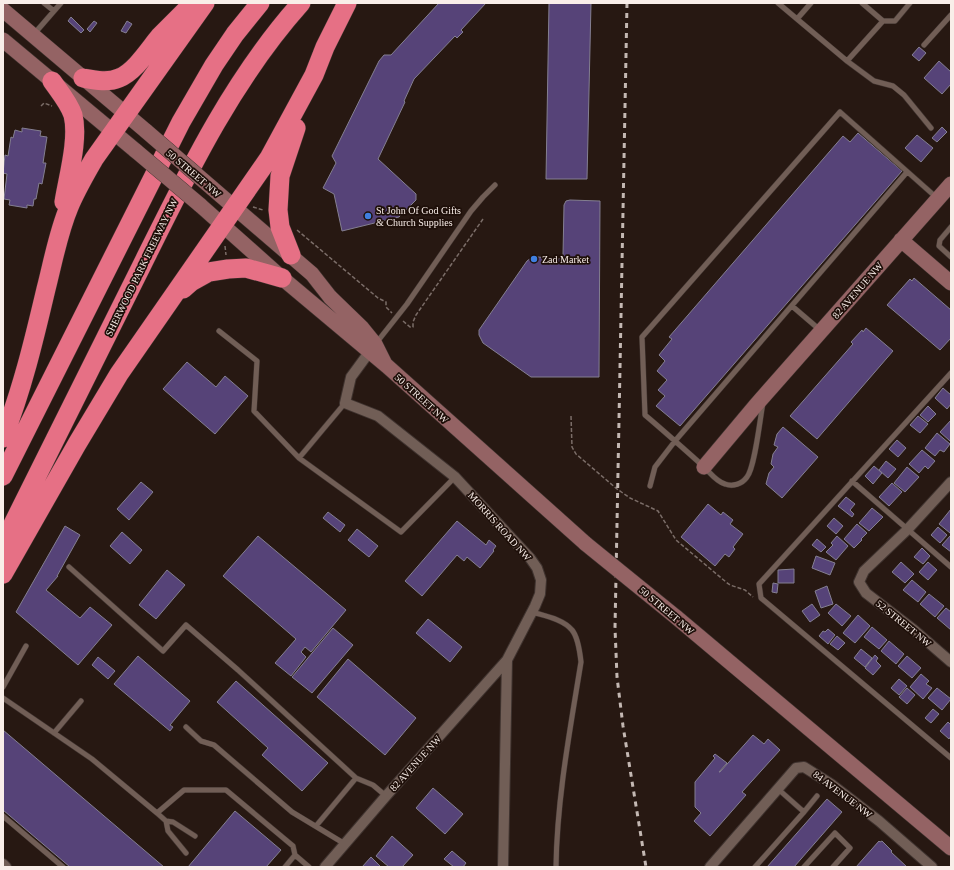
<svg xmlns="http://www.w3.org/2000/svg" width="954" height="870" font-family="'Times New Roman',serif">
<style>
.building{fill:#564378;stroke:#847f91}
.lines{fill:none;stroke-linecap:round;stroke-linejoin:round}
.lane-casing{stroke:#3f332f;stroke-width:6}
.street-casing{stroke:#3f332f;stroke-width:12}
.secondary-casing{stroke:#3f332f;stroke-width:16}
.highway-casing{stroke:#3f332f;stroke-width:20}
.path{stroke:#7b6d68;stroke-width:1.5;stroke-dasharray:4 2;stroke-linecap:butt}
.lane{stroke:#715e56;stroke-width:5}
.street{stroke:#715e56;stroke-width:10}
.secondary{stroke:#946364;stroke-width:15}
.highway{stroke:#e67085;stroke-width:19}
.rail{stroke:#c4b8b3;stroke-width:3;stroke-dasharray:5 5;stroke-linecap:butt}
.secondary-bridge-casing{stroke:#3f332f;stroke-width:16;stroke-linecap:butt}
.secondary-bridge{stroke:#946364;stroke-width:15}
.shop-dot{fill:#3f7fe0;stroke:#1e0f09;stroke-width:1.5}
.labels{text-anchor:middle;stroke-width:3.5;stroke-linejoin:round;paint-order:stroke}
.street-label{font-size:10px;fill:#f9eee9;stroke:#1e0f09}
.poi-label{font-size:10px;fill:#f9eee9;stroke:#1e0f09;text-anchor:start}
</style>
<rect width="100%" height="100%" fill="#271812"/>
<path class="building" d="M439 3H486L461 30 463 32 457 38 455 36 414 79 404 101 405 102 378 159 416 194V200L399 217 342 231 334 194 323 188 336 163 332 156 379 61 384 55H391Z
M549 3H591L587 179H546Z
M71 17 84 30 81 33 68 21Z
M94 21 97 23 90 32 87 29Z
M127 21 132 24 126 33 121 31Z
M919 47 926 53 919 61 912 55Z
M939 61 951 72V84L942 94 924 78Z
M942 127 947 132 937 142 932 138Z
M22 128 41 131 40 136 47 137 43 163H46L42 184 39 183 36 199H34L33 206 27 205V208L9 205 10 200 4 199 7 174 3 173 5 155 8 156 11 137 13 138 15 130 22 132Z
M858 133 902 171 680 426 656 406 665 396 658 390 667 380 657 371 665 361 659 355 672 339 669 337 843 136 850 142Z
M917 135 933 148 921 162 905 148Z
M570 200 600 201 599 377H531L483 343 479 335V330L527 261 531 258 538 257 559 259 563 255 564 205 566 201Z
M914 278 951 310V338L940 350 887 305 910 279 912 281Z
M866 328 893 351 817 439 790 416 853 344 851 342 862 330 863 332Z
M187 362 216 387 225 376 248 396 215 434 163 389Z
M943 388 951 395V404L947 409 935 398Z
M928 406 936 414 928 422 920 415Z
M918 416 928 424 920 433 910 425Z
M951 420V440L950 441 940 432Z
M783 427 818 457 782 498 766 484 769 473 774 467 771 464 773 454 778 447 774 445 777 434Z
M937 433 950 444 944 452 940 450 935 456 925 448Z
M897 440 906 448 898 457 889 449Z
M922 450 935 461 928 469 925 466 919 473 909 464Z
M886 461 896 469 888 478 879 470Z
M874 466 882 473 873 484 865 476Z
M907 467 919 477 905 492 894 483Z
M141 482 153 492 129 520 117 509Z
M892 483 902 492 889 506 879 497Z
M846 497 855 504 850 510 854 514 852 517 838 506Z
M708 504 721 515 723 512 733 520 730 524 743 534 733 547 735 549 729 557 725 554 715 566 681 537Z
M872 508 883 517 869 531 859 523Z
M951 509V531L950 533 939 524Z
M328 512 345 525 340 532 323 518Z
M834 518 843 526 836 534 827 526Z
M457 521 486 545 489 540 496 546 493 550 494 551 480 568 467 557 464 561 457 555 422 596 405 581Z
M857 524 867 533 861 539 862 540 854 548 844 539Z
M65 526 80 535 57 576H58L46 590 80 618 90 607 112 625 78 665 16 612Z
M938 527 947 535 940 543 931 535Z
M357 529 378 546 369 557 348 540Z
M122 532 142 550 130 564 110 546Z
M258 536 346 610 311 652 305 647 301 652 306 657 291 676 275 663 296 639 223 576Z
M837 536 848 546 836 560 826 552 833 545 831 543Z
M950 536 951 537V552L942 545Z
M817 539 826 547 821 552 812 545Z
M922 548 930 556 923 564 914 557Z
M816 556 835 563 830 575 812 568Z
M901 562 914 574 905 583 892 572Z
M928 562 937 570 928 580 919 572Z
M794 569V583H778V570Z
M167 570 185 585 156 619 139 605Z
M912 580 926 592 918 602 903 590Z
M773 583 778 584 777 593 772 592Z
M827 586 833 604 821 608 815 591Z
M929 594 944 606 935 617 920 604Z
M812 604 820 615 810 622 802 611Z
M836 604 851 616 842 626 828 613Z
M946 608 951 612V630L937 618Z
M858 615 870 626 855 643 843 633Z
M428 619 462 647 450 662 416 633Z
M872 627 887 640 879 649 864 637Z
M333 628 353 645 312 693 292 677Z
M828 629 835 635 828 644 819 636 823 631 825 632Z
M837 636 845 643 838 650 830 644Z
M889 641 904 654 896 664 881 651Z
M861 649 872 658 865 667 854 658Z
M875 655 878 658 876 661 881 666 873 675 865 668Z
M138 656 190 701 170 725 173 727 170 731 114 684Z
M907 656 921 668 912 678 898 666Z
M98 657 115 671 108 679 92 665Z
M348 659 416 718 385 755 317 697Z
M921 674 929 681 926 684 932 688 923 699 910 687Z
M899 679 907 686 899 695 891 688Z
M236 681 328 763 302 791 262 755 268 748 217 702Z
M907 688 915 695 907 704 899 697Z
M937 688 951 699 942 710 928 698Z
M933 709 939 714 931 723 925 718Z
M948 722 951 725V736L949 739 940 731Z
M3 730 164 867H70L3 810Z
M753 735 764 744 768 739 780 750 742 792 746 795 710 836 694 821 701 813 695 807V782L715 758 713 756 715 754 727 763 719 772H720Z
M433 788 463 814 445 834 416 808Z
M827 799 842 812 794 867H767Z
M235 811 281 850 266 867H188Z
M392 836 413 855 402 867H389L376 856Z
M879 841 880 842 882 841 892 851 891 852 907 867H856Z
M452 851 466 863 463 867H454L444 859Z
M371 857 381 867H362Z"/>
<g class="lines">
<defs>
<path id="lane" d="M778 3 797 19
M811 3 797 19 847 61 883 21
M862 3 883 21H895L910 3
M54 11 61 3
M34 34 54 11 44 3
M924 45 951 15
M847 61 874 81 893 86 904 95 931 128
M951 227 940 240 939 246 951 257
M792 306 820 330
M219 331 257 361 254 411 299 458 401 532 455 477
M377 342 407 304 471 211 483 197 495 185
M951 373 759 584 761 598 951 758
M763 403C760 418 755 467 747 477 742 484 733 487 725 484 715 481 710 472 702 465 683 448 664 431 645 415L642 337 840 112 937 198
M299 458 345 403
M852 481 951 567
M650 486 655 467 675 441 907 172
M69 567 163 651 186 625 238 670 356 778 373 785 386 796
M532 612C545 616 563 619 572 630 578 637 580 653 581 662 570 730 557 798 556 867
M3 687 26 646
M3 698 92 759 157 813 184 790H226L293 846 295 855
M186 727 201 741 214 745 292 812 345 844
M54 733 81 701
M804 812 817 796
M157 813 166 821 168 831 186 853
M3 816 63 867
M166 821 173 822 195 836
M316 826 356 778
M285 867 295 855 309 867
M755 867 804 812 778 789
M804 867 835 833 850 848 833 867"/>
<path id="street" d="M373 347 351 377 345 403 378 416 455 477 530 558 537 568 541 580 540 594 535 606 507 660 503 867
M951 482 907 530 864 571 859 582 866 593 914 630 951 662
M3 864 6 867
M325 867 386 796 507 660
M710 867 796 768 804 767 831 784 879 821 932 867"/>
<path id="secondary" d="M3 10 146 131
M3 40 136 151
M212 188 312 274 330 297 362 328 375 344 384 362
M200 205 282 278 387 366 586 544
M901 240 951 283
M704 467 756 405 951 184
M676 617 951 848"/>
<path id="highway" d="M83 78C94 80 108 83 119 78 135 72 149 49 160 36 171 25 182 14 193 3
M52 81C59 91 69 103 73 115 79 139 68 177 64 202
M291 255 280 227 278 210 280 176 296 128
M183 289 191 282 209 272 228 269 246 268 282 278
M3 438C22 390 34 340 46 289 53 262 58 233 69 207 76 190 85 175 94 159L205 3
M3 476 181 122 214 65 235 34 260 3
M3 544C50 451 95 358 142 265 187 174 232 80 301 3
M3 574 77 444 119 374 269 158 314 75 325 47 347 3"/>
</defs>
<use href="#lane" class="lane-casing"/>
<use href="#street" class="street-casing"/>
<use href="#secondary" class="secondary-casing"/>
<use href="#highway" class="highway-casing"/>
<path class="path" d="M41 106 44 103 52 106
M253 207 263 210
M297 230 378 298 386 302V307L392 313
M225 246 226 255
M403 321 410 327H413V322L416 315 483 219
M571 416 572 447 576 454 617 489 630 498 658 511 676 540 726 582 730 585 745 590 753 597"/>
<use href="#lane" class="lane"/>
<use href="#street" class="street"/>
<use href="#secondary" class="secondary"/>
<use href="#highway" class="highway"/>
<path class="rail" d="M627 3 615 628 617 677 623 726 646 867"/>
<defs>
<path id="secondary-bridge" d="M146 131 212 188
M136 151 200 205
M586 544 676 617"/>
</defs>
<use href="#secondary-bridge" class="secondary-bridge-casing"/>
<use href="#secondary-bridge" class="secondary-bridge"/>
</g>
<g class="shop-dot">
<circle cx="368" cy="216" r="4"/>
<circle cx="534" cy="259" r="4"/>
</g>
<g class="labels">
<g class="street-label">
<text transform="translate(194 173) rotate(40)" y="4">50 STREET NW</text>
<text transform="translate(141 267) rotate(-64)" y="4">SHERWOOD PARK FREEWAY NW</text>
<text transform="translate(857 290) rotate(-49)" y="4">82 AVENUE NW</text>
<text transform="translate(422 398) rotate(42)" y="4">50 STREET NW</text>
<text transform="translate(500 526) rotate(48)" y="4">MORRIS ROAD NW</text>
<text transform="translate(667 610) rotate(40)" y="4">50 STREET NW</text>
<text transform="translate(904 623) rotate(39)" y="4">52 STREET NW</text>
<text transform="translate(415 763) rotate(-48)" y="4">82 AVENUE NW</text>
<text transform="translate(843 794) rotate(37)" y="4">84 AVENUE NW</text>
</g>
<g class="poi-label">
<text x="376" y="214">St John Of God Gifts<tspan x="376" dy="12">&amp; Church Supplies</tspan></text>
<text x="542" y="263">Zad Market</text>
</g>
</g>
<rect width="954" height="870" fill="none" stroke="#f9eee9" stroke-width="8"/>
</svg>
